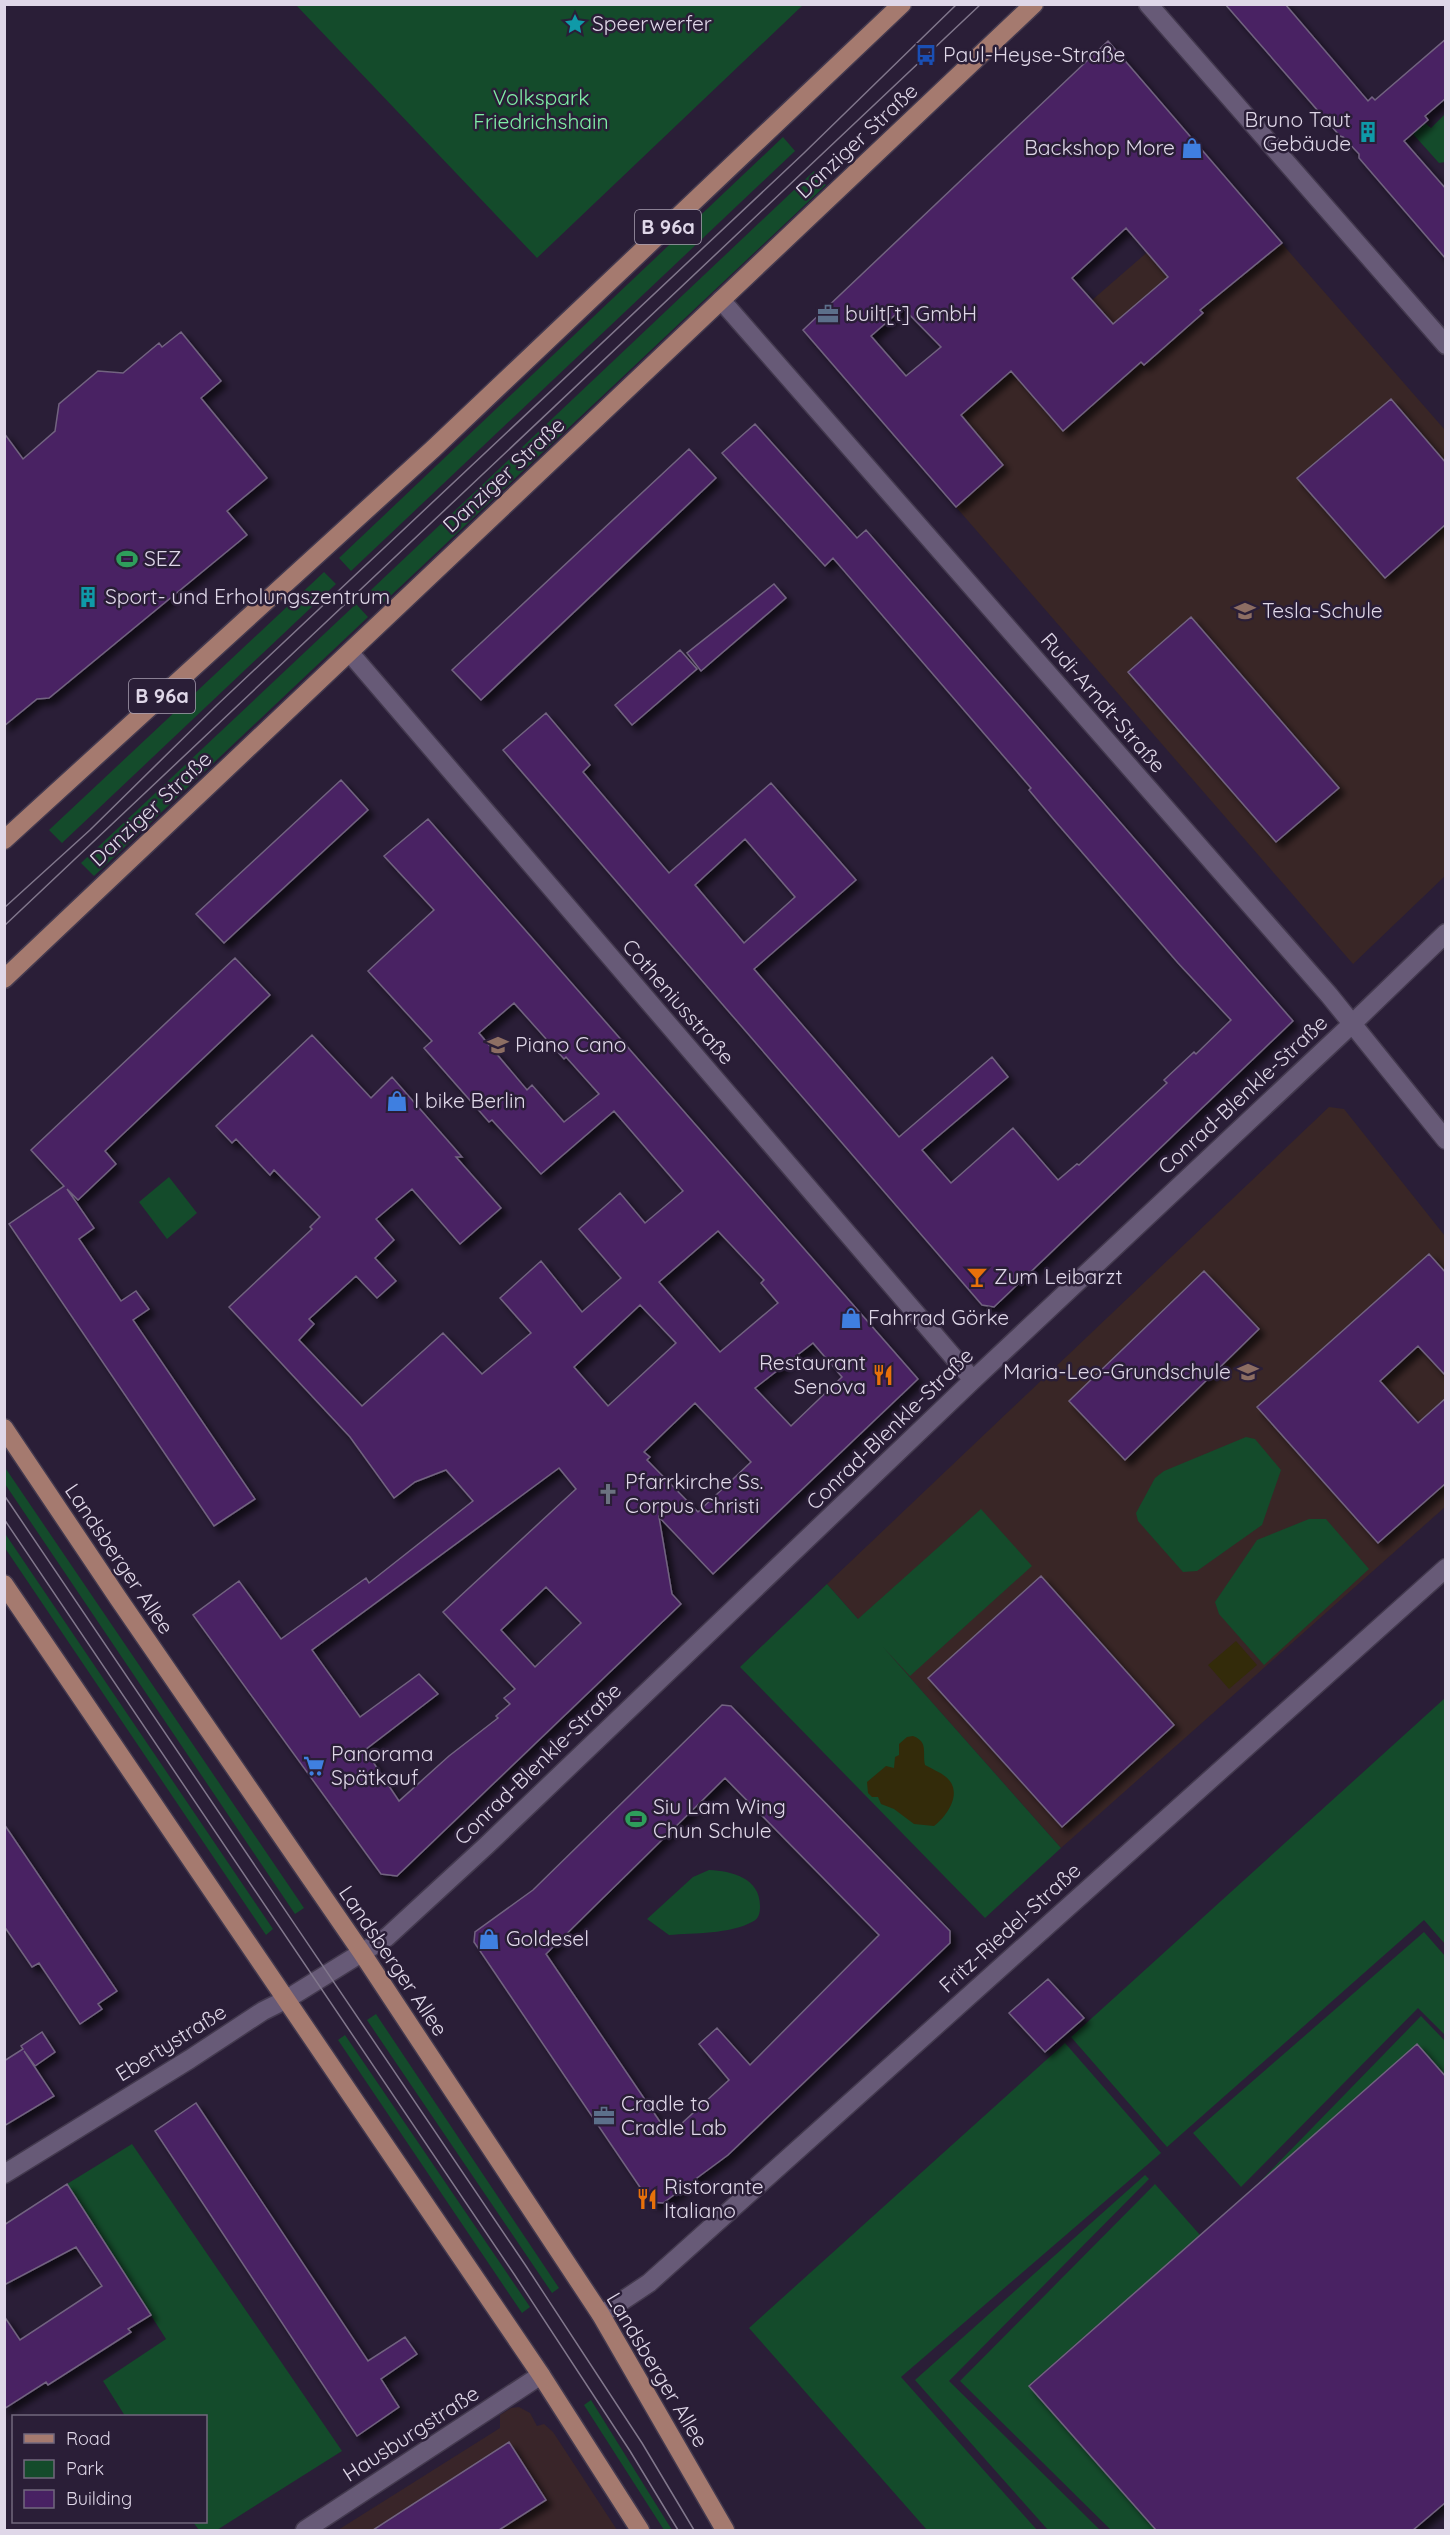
<svg xmlns="http://www.w3.org/2000/svg" width="1450" height="2535" font-family="Quicksand,sans-serif">
<style>
.commercial{fill:#392529}
.education{fill:#392626}
.green{fill:#144b2b}
.sand{fill:#332b0a}
.building{fill:#482163;stroke:#726380;stroke-width:1.5;fill-rule:evenodd;filter:url(#shadow)}
.lines{fill:none;stroke-linecap:round;stroke-linejoin:round}
.minor-casing{stroke:#43394e;stroke-width:21}
.major-casing{stroke:#43394e;stroke-width:21}
.minor{stroke:#675a77;stroke-width:18}
.major{stroke:#a57a6f;stroke-width:18}
.tram{stroke:#81778c;stroke-width:1.5}
.labels{text-anchor:middle;stroke-width:5;stroke-linejoin:round;paint-order:stroke}
.shield{fill:#2a1e37;stroke:#a9a0b3;stroke-width:1.5}
.shield-label{font-size:20px;font-weight:bold;fill:#dfd7e8}
.poi-label{font-size:21px;fill:#dfd7e8;stroke:#2a1e37;text-anchor:start}
.park-label{font-size:21px;fill:#80efa7;stroke:#2a1e37}
.street-label{font-size:21px;fill:#dfd7e8;stroke:#2a1e37}
</style>
<defs>
<filter id="shadow"><feDropShadow dx="5.5" dy="5.5" stdDeviation="3" flood-color="#0009"/></filter>
</defs>
<rect width="100%" height="100%" fill="#2a1e37"/>
<path class="commercial" d="M519 2407 530 2413 537 2426 544 2424 553 2432 617 2530H338L500 2428V2415L511 2408Z"/>
<path class="education" d="M1228 182 1445 430V876L1353 964 956 507 1003 465 961 414Z
M1329 1107 1344 1109 1445 1236V1507L1061 1848 827 1584Z"/>
<path class="green" d="M296 5H803L537 258Z
M1445 114V162L1439 163 1413 134 1425 123 1431 128Z
M783 137 795 151 351 571 339 558Z
M814 171 826 185 383 603 371 590Z
M324 572 336 584 62 843 49 830Z
M356 604 368 617 94 876 81 863Z
M169 1177 197 1213 167 1239 139 1202Z
M1246 1437 1255 1439 1281 1470 1262 1525 1197 1571 1183 1572 1138 1521 1136 1513 1155 1478 1164 1471Z
M4 1466 304 1908 295 1914 5 1484Z
M981 1509 1032 1566 910 1676 883 1647 1061 1848 985 1918 740 1667 827 1584 858 1619Z
M1309 1519H1326L1369 1569 1264 1665 1219 1614 1215 1602 1257 1540Z
M4 1532 273 1929 266 1935 5 1548Z
M1445 1698V1944L1424 1920 1167 2147 1071 2037Z
M709 1870C732 1871 760 1878 760 1906 760 1913 759 1919 752 1922 730 1934 694 1933 669 1935L647 1919 693 1877Z
M1424 1932 1445 1956V2035L1418 2008 1241 2187 1193 2133Z
M376 2014 559 2288 552 2293 367 2020Z
M1421 2016 1445 2041V2077L1247 2195Z
M345 2035 530 2307 522 2313 338 2040Z
M1065 2043 1161 2153 901 2377 1037 2530H927L749 2328Z
M132 2144 342 2451 217 2530H199L193 2522H206V2416H125L103 2381 166 2339 67 2184Z
M1145 2175 1149 2179 949 2381 1100 2530H1048L915 2380Z
M1155 2184 1200 2235 1029 2385 1156 2530H1111L960 2381Z
M591 2400 672 2530H664L584 2405Z"/>
<path class="sand" d="M1236 1641 1257 1665 1229 1689 1208 1665Z
M913 1736C929 1742 922 1753 925 1765 932 1769 940 1772 946 1777 964 1792 947 1816 934 1826L914 1824 894 1809 881 1804 878 1797H872L868 1793 867 1782 886 1766 894 1768 895 1757 899 1755V1744L907 1737Z"/>
<path class="building" d="M1225 4H1285L1368 101 1372 97 1375 100 1446 39V98L1425 116 1428 120 1404 141 1446 189V259L1359 158V154L1343 137 1340 136Z
M1108 41 1282 243 1200 310 1203 313 1144 365 1141 362 1063 431 1011 371 961 415 1003 465 956 507 803 330ZM1126 228 1168 277 1113 324 1072 278ZM903 308 941 347 906 376 871 336Z
M181 332 221 381 201 398 267 478 227 511 247 535 49 698 37 699 4 726V433L23 459 55 431 59 404 98 371 123 373 159 343 162 347Z
M1391 399 1446 463V524L1385 578 1297 478Z
M755 424 857 538 866 530 1293 1021 994 1307 982 1305 503 750 546 713 590 765 583 772 669 873 771 783 856 880 754 969 899 1137 992 1057 1008 1077 922 1150 951 1183 1013 1128 1058 1180 1077 1164 1079 1165 1167 1083 1164 1080 1194 1052 1196 1054 1231 1020 1178 963 1055 821 1029 790 1031 788 833 558 825 566 722 453ZM745 839 795 897 744 943 695 885Z
M689 449 716 478 481 700 452 670Z
M774 584 786 598 701 671 687 653Z
M1191 617 1339 788 1276 842 1128 672Z
M680 650 697 669 632 725 615 705Z
M341 780 368 810 224 943 196 914Z
M428 819 918 1379 713 1574 659 1517 672 1594 681 1604 397 1876 381 1874 193 1615 239 1581 281 1639 366 1578 369 1583 473 1501 446 1470 415 1482 394 1498 350 1437 229 1307 312 1229 310 1227 320 1217 274 1170 270 1175 236 1139 232 1143 216 1126 312 1035 371 1098 392 1077 456 1150 462 1157H456L501 1208 460 1244 412 1189 376 1219 394 1240 375 1258 396 1281 377 1298 356 1276 309 1319 314 1324 299 1340 362 1406 443 1333 482 1374 531 1333 500 1298 541 1261 582 1312 621 1278 579 1229 620 1193 645 1223 683 1191 614 1111 541 1174 492 1120 489 1122 424 1048 432 1041 368 971 434 910 384 856ZM514 1003 564 1059 566 1057 599 1094 564 1122 532 1085 527 1090 479 1033ZM718 1231 764 1280 761 1283 778 1303 720 1352 659 1282ZM640 1305 676 1343 608 1406 574 1367ZM813 1343 842 1377 791 1426 755 1388ZM695 1403 751 1462 698 1512 647 1460 650 1457 644 1452ZM559 1468 576 1489 443 1612 515 1689 504 1698 510 1704 496 1716 498 1718 449 1756 399 1801 365 1750 438 1694 419 1674 360 1717 312 1650ZM546 1587 581 1623 535 1667 501 1630Z
M235 958 270 995 105 1151 116 1164 78 1200 67 1189 94 1228 79 1239 121 1301 136 1291 149 1309 133 1320 255 1499 214 1526 9 1224 64 1186 31 1150Z
M1429 1254 1446 1273V1376L1418 1346 1380 1381 1418 1423 1446 1398V1483L1378 1543 1257 1407Z
M1204 1271 1259 1329 1125 1460 1069 1401Z
M1041 1576 1174 1725 1062 1827 928 1678Z
M722 1705 731 1706 950 1931V1943L728 2155 663 2203 650 2202 474 1942 475 1932 533 1890ZM725 1778 879 1935 750 2065 717 2028 699 2044 729 2080 669 2135 546 1954Z
M4 1824 117 1991 98 2004 102 2009 80 2024 39 1963 32 1967 4 1926Z
M1048 1979 1084 2018 1045 2052 1009 2013Z
M42 2032 55 2052 35 2066 24 2051 54 2096 4 2126V2061L23 2049 21 2046Z
M1417 2044 1446 2077V2502L1413 2530H1156L1029 2386Z
M196 2103 368 2361 405 2337 417 2354 381 2379 399 2407 357 2436 155 2131Z
M67 2184 151 2315 128 2329 131 2332 48 2385 46 2382 4 2409V2316L20 2340 102 2286 76 2247 4 2285V2225Z
M509 2442 546 2500 499 2530H373Z"/>
<g class="lines">
<defs>
<path id="minor" d="M1148 4 1446 345
M721 300 1329 995 1446 1140
M350 653 973 1380
M4 2174 190 2059 263 2011 287 1999 387 1937 487 1845 973 1380 1353 1023 1446 933
M601 2315 649 2283 1446 1568
M305 2530 541 2375"/>
<path id="major" d="M4 840 433 449 902 4
M4 979 1034 4
M4 1428 118 1598 362 1953 601 2315 725 2530
M4 1584 541 2375 640 2530"/>
</defs>
<use href="#minor" class="minor-casing"/>
<use href="#major" class="major-casing"/>
<use href="#minor" class="minor"/>
<use href="#major" class="major"/>
<path class="tram" d="M4 908 90 830 217 705 804 153 957 4
M4 926 981 4
M4 1495 526 2266 642 2443 694 2530
M4 1519 514 2274 630 2451 678 2530"/>
</g>
<defs>
<symbol id="sight-bare" viewBox="-9 -9 18 18"><path d="M0-6L1.8-2.2L6-1.7L2.9 1.2L3.7 5.4L0 3.3L-3.7 5.4L-2.9 1.2L-6-1.7L-1.8-2.2Z" fill="#0f9aa8" stroke="#2a1e37" stroke-width="2.5" paint-order="stroke"/></symbol>
<symbol id="bus-bare" viewBox="-9 -9 18 18"><path d="M-5-6H5V4H4V6H2V4H-2V6H-4V4H-5ZM-3.5-4V0h7V-4ZM-3.5 1.2v1.5H-2V1.2ZM2 1.2v1.5H3.5V1.2Z" fill="#1a4fb4" stroke="#2a1e37" stroke-width="2.5" paint-order="stroke"/></symbol>
<symbol id="building-bare" viewBox="-9 -9 18 18"><path d="M-4-6H4V6H1V3H-1V6H-4ZM-2.5-4.3h1.7v1.8h-1.7ZM.8-4.3h1.7v1.8H.8ZM-2.5-1h1.7V.8h-1.7ZM.8-1h1.7V.8H.8Z" fill="#0f9aa8" stroke="#2a1e37" stroke-width="2.5" paint-order="stroke"/></symbol>
<symbol id="shop-bare" viewBox="-9 -9 18 18"><path d="M-5-2.5h2.3a2.7 3.5 0 0 1 5.4 0H5L5.5 6h-11ZM-1.5-2.5h3a1.5 2.3 0 0 0-3 0Z" fill="#3f7fe0" stroke="#2a1e37" stroke-width="2.5" paint-order="stroke"/></symbol>
<symbol id="office-bare" viewBox="-9 -9 18 18"><path d="M-6-3h4V-5.5h4V-3h4V5H-6ZM-1-4.5V-3h2v-1.5ZM-6 0V1H6V0Z" fill="#5c6f8a" stroke="#2a1e37" stroke-width="2.5" paint-order="stroke"/></symbol>
<symbol id="stadium-bare" viewBox="-9 -9 18 18"><path d="M0-5a6.5 5 0 1 0 0 10a6.5 5 0 1 0 0-10ZM-3.5-1.8h7v3.6h-7Z" fill="#2e9e5b" stroke="#2a1e37" stroke-width="2.5" paint-order="stroke"/></symbol>
<symbol id="school-bare" viewBox="-9 -9 18 18"><path d="M0-5L7-2L0 1L-7-2ZM-4 1L0 2.5L4 1V4Q0 6-4 4Z" fill="#8d6e63" stroke="#2a1e37" stroke-width="2.5" paint-order="stroke"/></symbol>
<symbol id="bar-bare" viewBox="-9 -9 18 18"><path d="M-6-5H6L.8 .8V4.5H3.5V6h-7V4.5H-.8V.8Z" fill="#e8710a" stroke="#2a1e37" stroke-width="2.5" paint-order="stroke"/></symbol>
<symbol id="restaurant-bare" viewBox="-9 -9 18 18"><path d="M-5-6h1v4h1v-4h1v4h1v-4h1v5L-1.5 .5V6h-2V.5L-5-1ZM5-6V6H3V1.5H1.5Q1.5-4 5-6Z" fill="#e8710a" stroke="#2a1e37" stroke-width="2.5" paint-order="stroke"/></symbol>
<symbol id="church-bare" viewBox="-9 -9 18 18"><path d="M-1.2-6h2.4v3.5h3.3v2.4h-3.3V6h-2.4V-.1h-3.3v-2.4h3.3Z" fill="#6b7280" stroke="#2a1e37" stroke-width="2.5" paint-order="stroke"/></symbol>
<symbol id="supermarket-bare" viewBox="-9 -9 18 18"><path d="M-6-5.5h2.5l.6 2H6L4.5 2H-2.5L-4.4-4H-6ZM-1.5 3.2a1.3 1.3 0 1 0 .1 0ZM3 3.2a1.3 1.3 0 1 0 .1 0Z" fill="#3f7fe0" stroke="#2a1e37" stroke-width="2.5" paint-order="stroke"/></symbol>
</defs>
<g fill-rule="evenodd">
<use href="#sight-bare" x="560" y="9" width="30" height="30"/>
<use href="#bus-bare" x="911" y="40" width="30" height="30"/>
<use href="#building-bare" x="1353" y="117" width="30" height="30"/>
<use href="#shop-bare" x="1177" y="133" width="30" height="30"/>
<use href="#office-bare" x="813" y="299" width="30" height="30"/>
<use href="#stadium-bare" x="112" y="544" width="30" height="30"/>
<use href="#building-bare" x="73" y="582" width="30" height="30"/>
<use href="#school-bare" x="1230" y="596" width="30" height="30"/>
<use href="#school-bare" x="483" y="1030" width="30" height="30"/>
<use href="#shop-bare" x="382" y="1086" width="30" height="30"/>
<use href="#bar-bare" x="962" y="1262" width="30" height="30"/>
<use href="#shop-bare" x="836" y="1303" width="30" height="30"/>
<use href="#school-bare" x="1233" y="1357" width="30" height="30"/>
<use href="#restaurant-bare" x="868" y="1360" width="30" height="30"/>
<use href="#church-bare" x="593" y="1479" width="30" height="30"/>
<use href="#supermarket-bare" x="299" y="1751" width="30" height="30"/>
<use href="#stadium-bare" x="621" y="1804" width="30" height="30"/>
<use href="#shop-bare" x="474" y="1924" width="30" height="30"/>
<use href="#office-bare" x="589" y="2101" width="30" height="30"/>
<use href="#restaurant-bare" x="632" y="2184" width="30" height="30"/>
</g>
<g class="labels">
<g class="shield">
<rect x="635" y="210" width="66" height="34" rx="4.5"/>
<rect x="129" y="679" width="66" height="34" rx="4.5"/>
</g>
<g class="shield-label">
<text x="668" y="234">B 96a</text>
<text x="162" y="703">B 96a</text>
</g>
<g class="poi-label">
<text x="592" y="31">Speerwerfer</text>
<text x="943" y="62">Paul-Heyse-Straße</text>
<text x="1351" y="127" text-anchor="end">Bruno Taut<tspan x="1351" dy="24">Gebäude</tspan></text>
<text x="1175" y="155" text-anchor="end">Backshop More</text>
<text x="845" y="321">built[t] GmbH</text>
<text x="144" y="566">SEZ</text>
<text x="105" y="604">Sport- und Erholungszentrum</text>
<text x="1262" y="618">Tesla-Schule</text>
<text x="515" y="1052">Piano Cano</text>
<text x="414" y="1108">I bike Berlin</text>
<text x="994" y="1284">Zum Leibarzt</text>
<text x="868" y="1325">Fahrrad Görke</text>
<text x="866" y="1370" text-anchor="end">Restaurant<tspan x="866" dy="24">Senova</tspan></text>
<text x="1231" y="1379" text-anchor="end">Maria-Leo-Grundschule</text>
<text x="625" y="1489">Pfarrkirche Ss.<tspan x="625" dy="24">Corpus Christi</tspan></text>
<text x="331" y="1761">Panorama<tspan x="331" dy="24">Spätkauf</tspan></text>
<text x="653" y="1814">Siu Lam Wing<tspan x="653" dy="24">Chun Schule</tspan></text>
<text x="506" y="1946">Goldesel</text>
<text x="621" y="2111">Cradle to<tspan x="621" dy="24">Cradle Lab</tspan></text>
<text x="664" y="2194">Ristorante<tspan x="664" dy="24">Italiano</tspan></text>
</g>
<g class="park-label">
<text x="541" y="105">Volkspark<tspan x="541" dy="24">Friedrichshain</tspan></text>
</g>
<g class="street-label">
<text transform="translate(857 141) rotate(-43)" y="7">Danziger Straße</text>
<text transform="translate(504 475) rotate(-43)" y="7">Danziger Straße</text>
<text transform="translate(1103 703) rotate(49)" y="7">Rudi-Arndt-Straße</text>
<text transform="translate(151 809) rotate(-43)" y="7">Danziger Straße</text>
<text transform="translate(678 1002) rotate(49)" y="7">Cotheniusstraße</text>
<text transform="translate(1243 1095) rotate(-43)" y="7">Conrad-Blenkle-Straße</text>
<text transform="translate(890 1429) rotate(-44)" y="7">Conrad-Blenkle-Straße</text>
<text transform="translate(119 1559) rotate(56)" y="7">Landsberger Allee</text>
<text transform="translate(538 1764) rotate(-44)" y="7">Conrad-Blenkle-Straße</text>
<text transform="translate(1010 1928) rotate(-42)" y="7">Fritz-Riedel-Straße</text>
<text transform="translate(393 1961) rotate(56)" y="7">Landsberger Allee</text>
<text transform="translate(171 2043) rotate(-32)" y="7">Ebertystraße</text>
<text transform="translate(657 2370) rotate(59)" y="7">Landsberger Allee</text>
<text transform="translate(411 2434) rotate(-33)" y="7">Hausburgstraße</text>
</g>
</g>
<rect width="1450" height="2535" fill="none" stroke="#dfd7e8" stroke-width="12"/>
<rect x="12" y="2415" width="195" height="108" fill="#2a1e37" stroke="#72687e" stroke-width="1.5"/>
<rect x="24" y="2434" width="30" height="9" fill="#a57a6f" stroke="#72687e" stroke-width="1.5"/>
<text x="66" y="2445" font-size="18" fill="#dfd7e8">Road</text>
<rect x="24" y="2460" width="30" height="18" fill="#144b2b" stroke="#72687e" stroke-width="1.5"/>
<text x="66" y="2475" font-size="18" fill="#dfd7e8">Park</text>
<rect x="24" y="2490" width="30" height="18" fill="#482163" stroke="#72687e" stroke-width="1.5"/>
<text x="66" y="2505" font-size="18" fill="#dfd7e8">Building</text>
</svg>
